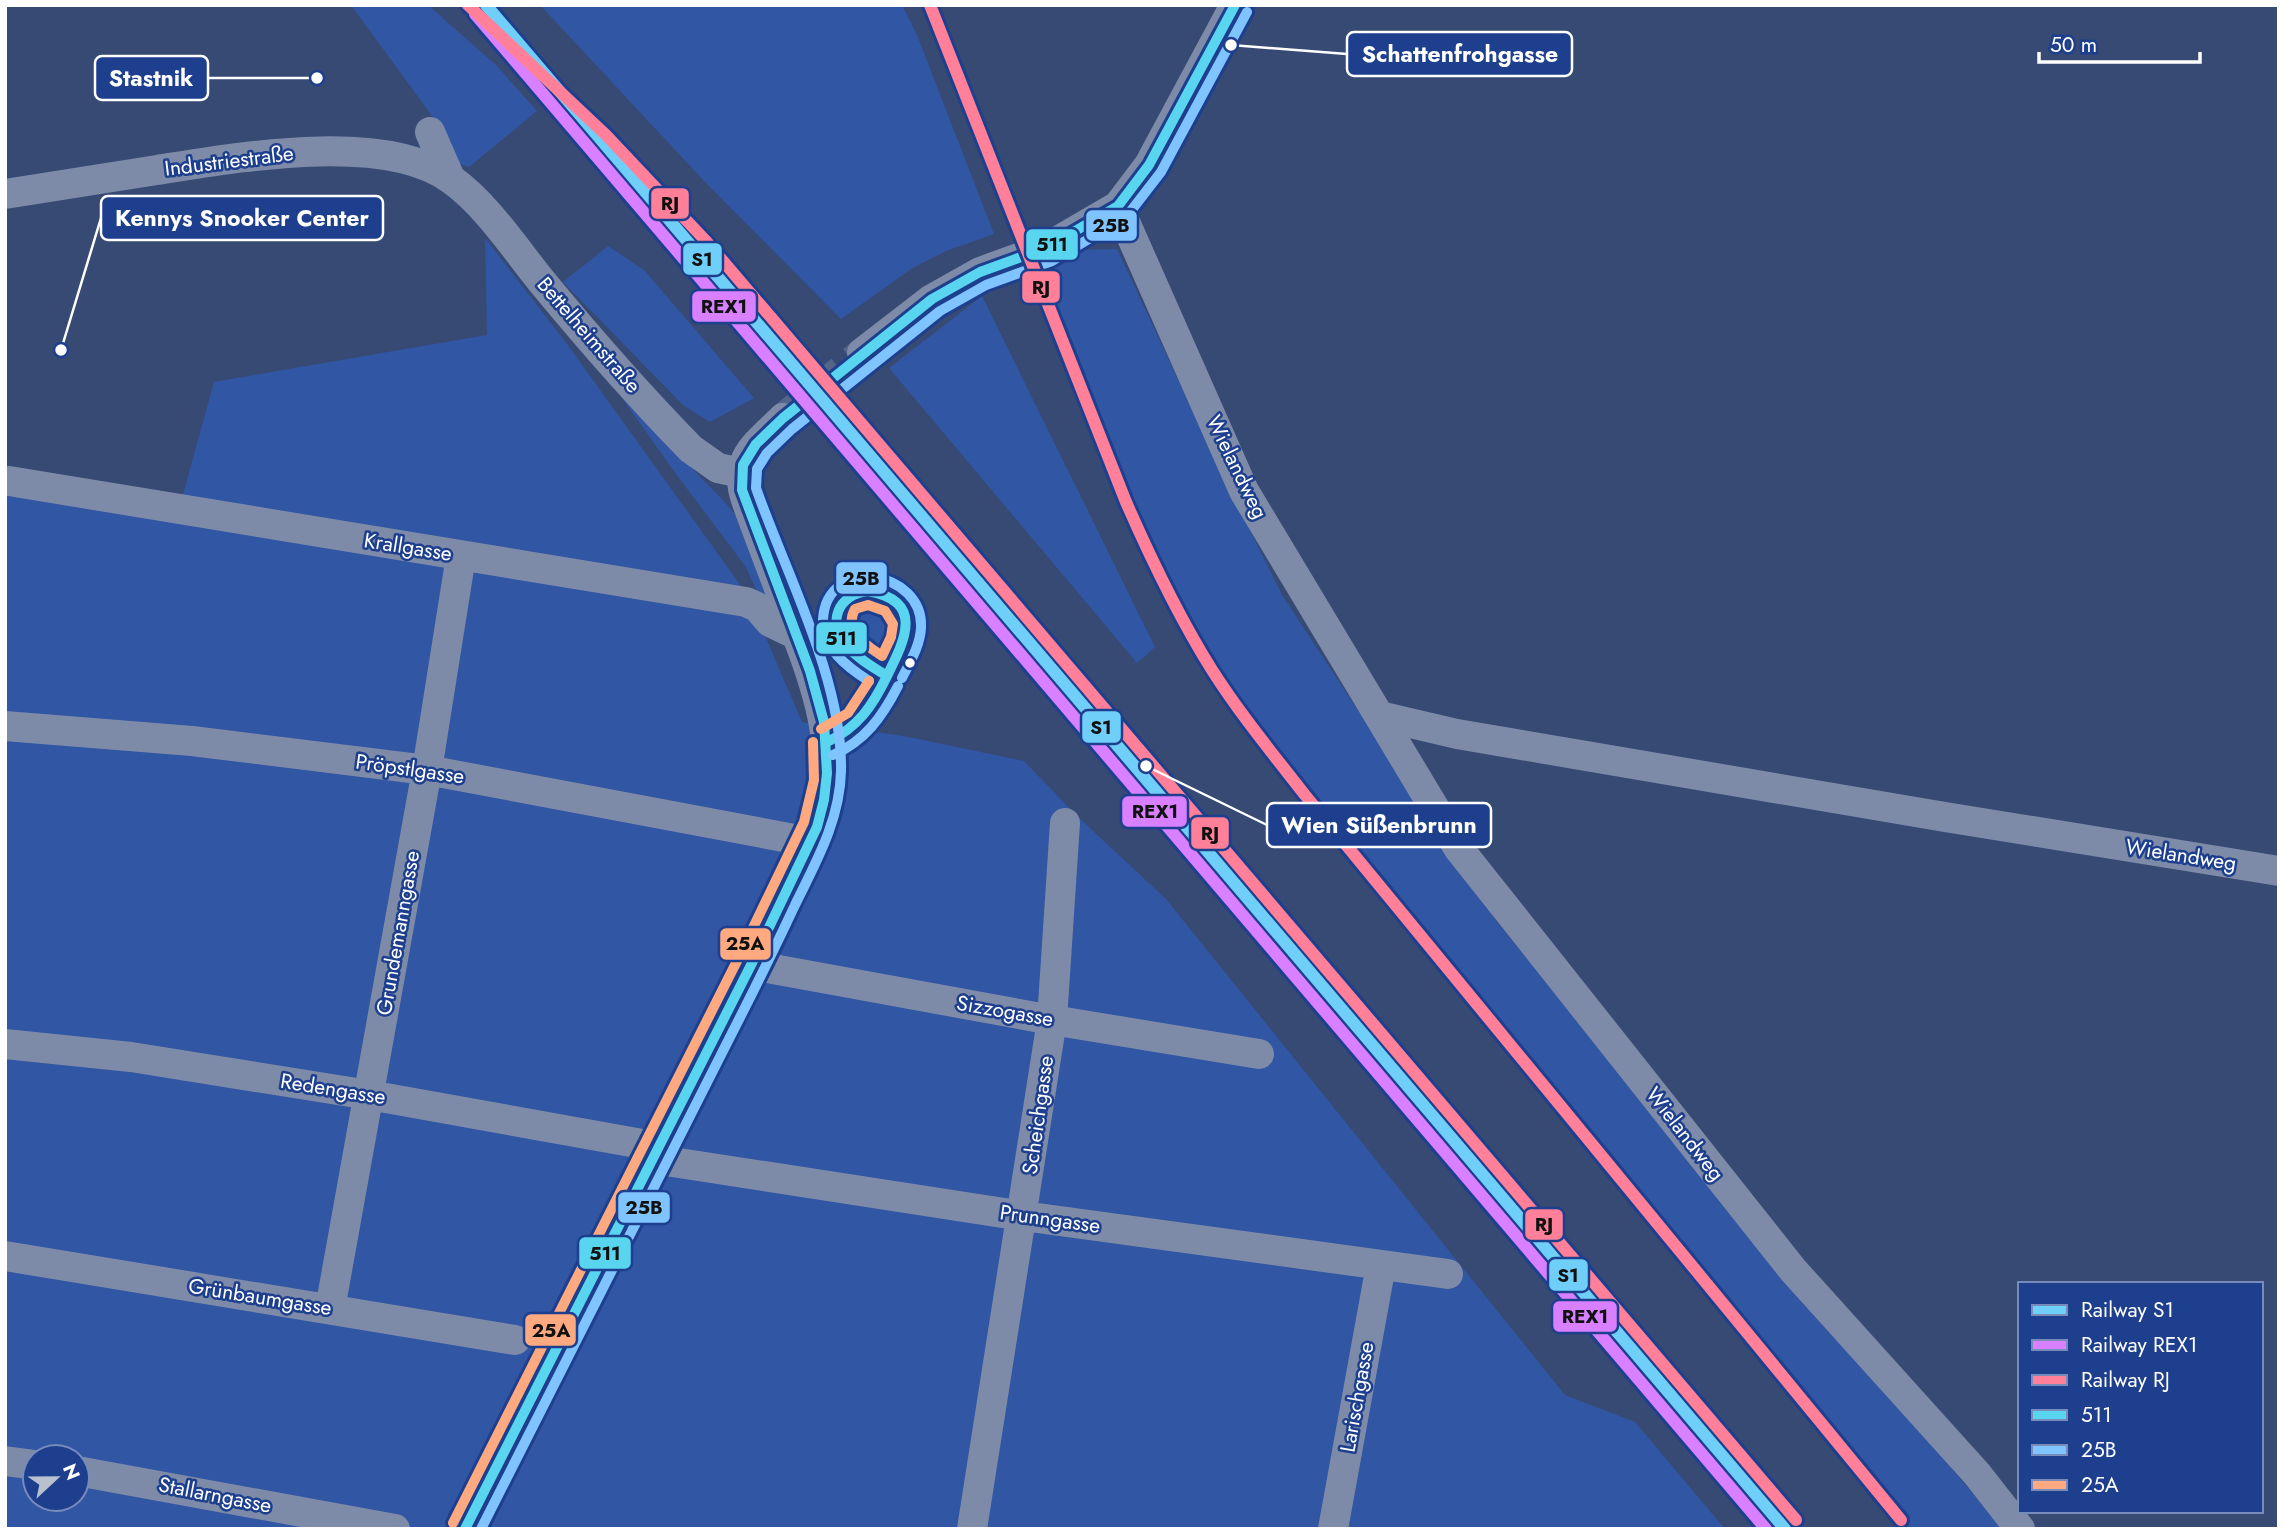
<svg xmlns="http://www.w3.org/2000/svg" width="2284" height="1534" font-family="Jost,sans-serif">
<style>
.green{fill:#3156a4;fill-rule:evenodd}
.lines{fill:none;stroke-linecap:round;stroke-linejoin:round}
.minor-tunnel{stroke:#556589;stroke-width:30;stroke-dasharray:30 15;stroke-linecap:butt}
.minor{stroke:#7e8ba8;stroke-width:30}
.bus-1-casing{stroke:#1d3f8e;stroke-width:16}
.bus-2-casing{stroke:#1d3f8e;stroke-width:16}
.bus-3-casing{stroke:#1d3f8e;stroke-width:16}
.bus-1{stroke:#5ad5f0;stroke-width:10}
.bus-2{stroke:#80c4ff;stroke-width:10}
.bus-3{stroke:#ffa980;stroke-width:10}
.rail-1-casing{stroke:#1d3f8e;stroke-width:18}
.rail-2-casing{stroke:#1d3f8e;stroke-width:18}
.rail-3-casing{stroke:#1d3f8e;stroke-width:18}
.rail-1{stroke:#70cff9;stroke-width:12}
.rail-2{stroke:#d880ff;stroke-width:12}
.rail-3{stroke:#ff8098;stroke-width:12}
.bus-dot{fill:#fff;stroke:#1d3f8e;stroke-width:2.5}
.labels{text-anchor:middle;stroke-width:5;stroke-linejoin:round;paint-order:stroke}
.street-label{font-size:21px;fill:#fff;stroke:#1d3f8e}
.leader{fill:none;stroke:#fff;stroke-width:2.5}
.callout-dot{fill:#fff;stroke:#1d3f8e;stroke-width:2.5}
.callout{fill:#1d3f8e;stroke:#fff;stroke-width:2.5}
.callout-label{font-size:23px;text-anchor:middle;font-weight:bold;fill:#fff}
.line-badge{stroke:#1d3f8e;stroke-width:2.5}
.pale-badge-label{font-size:19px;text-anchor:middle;font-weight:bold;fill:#111}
</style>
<rect width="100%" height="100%" fill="#374a74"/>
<path class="green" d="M351 5H428L497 66 537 111 469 167 456 163 451 142Z
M540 5H902L917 35 994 234 946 251 911 269 841 319 706 183Z
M485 238 567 344 741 586 760 624 802 722 904 736 1024 761 1077 816 1166 899 1565 1395 1635 1422 1725 1529H5V481L179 509 214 382 487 335ZM35 1457H77V1499H35Z
M608 246 644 270 754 398 710 422 683 405 563 282Z
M1117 249 1223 476 1282 595 1497 922 1795 1284 2003 1529H1911L1267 751 1222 689 1182 625 1149 559 1034 269 1078 250Z
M982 296 1155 647 1137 663 889 368Z
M600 367C636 395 660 433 690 466 706 484 724 499 738 518L776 609H765L746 567 676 474Z
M874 604C894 615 905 634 886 653 872 654 856 643 849 631L852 614 863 606Z"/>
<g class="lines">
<path class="minor-tunnel" d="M783 418 862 353"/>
<path class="minor" d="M430 132 450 178
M5 194C56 186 106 178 157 170 235 158 385 130 452 180 487 205 516 250 543 283 590 340 639 396 691 449L718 468 741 473
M1118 206 1244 491 1459 849 1793 1270 1977 1474 2020 1529
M862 353 932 299 980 272 1046 248 1118 206 1149 165 1235 5
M9 481 746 602 757 607 770 622 797 635
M1380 716 1457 734 1945 817 2279 871
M5 726 192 741 427 770 810 842
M751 965 1052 1020 1259 1054
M5 1044 131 1057 369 1095 659 1147
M653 1159 1023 1216 1448 1274
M5 1256 515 1340
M330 1309 427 770 461 556
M5 1461 35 1465
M77 1471 395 1529
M465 1529 751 965 817 827C842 751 817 687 789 615 775 577 760 539 746 500 732 459 756 445 783 418
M972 1529 1052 1020 1065 823
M1333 1529 1381 1265"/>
<defs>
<path id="bus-1" d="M868 591C925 601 905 640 887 676 873 667 858 659 847 646 826 622 838 595 868 591Z
M827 742C858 728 873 705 887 676
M465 1529 751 965 817 827 824 800 827 773 824 722 810 671 742 490 743 465 756 444 783 418 932 299 980 272 1046 248 1118 206 1149 165 1235 5"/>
<path id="bus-2" d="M869 681C847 667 822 648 823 619 827 555 924 570 921 628 920 646 910 662 902 678
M833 755C865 741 882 717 898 686
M481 1529C564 1365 647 1202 729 1039 752 994 774 950 795 905 816 862 840 820 841 771 843 680 786 574 756 488L757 469 767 453 792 429 940 311 986 285 1052 261 1127 216 1161 172 1247 12"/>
<path id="bus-3" d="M868 605 885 611 893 624 891 637 882 656C866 645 843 631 855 609Z
M821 729 848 713 869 681
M453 1523 738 959 804 822 814 780 813 742"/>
</defs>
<use href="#bus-1" class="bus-1-casing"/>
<use href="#bus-2" class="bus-2-casing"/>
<use href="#bus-3" class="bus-3-casing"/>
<use href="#bus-1" class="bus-1"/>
<use href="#bus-2" class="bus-2"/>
<use href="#bus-3" class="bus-3"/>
<defs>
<path id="rail-1" d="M486 5 1785 1529"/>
<path id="rail-2" d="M475 14 1766 1529"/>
<path id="rail-3" d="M468 5 606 135 705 240 1796 1520
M930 5 1126 502C1151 559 1178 616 1212 670 1240 714 1273 754 1305 795L1901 1520"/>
</defs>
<use href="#rail-1" class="rail-1-casing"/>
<use href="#rail-2" class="rail-2-casing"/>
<use href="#rail-3" class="rail-3-casing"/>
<use href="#rail-1" class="rail-1"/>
<use href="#rail-2" class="rail-2"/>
<use href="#rail-3" class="rail-3"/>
</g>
<circle class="bus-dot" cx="910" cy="663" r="6"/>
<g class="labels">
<g class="street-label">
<text transform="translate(229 161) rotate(-7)" y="7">Industriestraße</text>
<text transform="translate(589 335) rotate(49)" y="7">Bettelheimstraße</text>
<text transform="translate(1237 467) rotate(64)" y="7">Wielandweg</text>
<text transform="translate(408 547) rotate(9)" y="7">Krallgasse</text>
<text transform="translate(410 769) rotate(8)" y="7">Pröpstlgasse</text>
<text transform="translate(2181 855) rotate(9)" y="7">Wielandweg</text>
<text transform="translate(398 933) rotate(-80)" y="7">Grundemanngasse</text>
<text transform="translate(1005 1011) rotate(10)" y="7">Sizzogasse</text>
<text transform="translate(333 1089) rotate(9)" y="7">Redengasse</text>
<text transform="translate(1038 1115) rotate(-82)" y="7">Scheichgasse</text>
<text transform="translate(1685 1134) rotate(52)" y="7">Wielandweg</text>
<text transform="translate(1050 1219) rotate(8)" y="7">Prunngasse</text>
<text transform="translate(260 1297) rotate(9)" y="7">Grünbaumgasse</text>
<text transform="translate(1357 1397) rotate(-80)" y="7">Larischgasse</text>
<text transform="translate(215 1495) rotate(11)" y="7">Stallarngasse</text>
</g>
</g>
<path class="leader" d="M1231 45L1347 54M317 78L208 78M61 350L101 218M1146 766L1267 825"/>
<g class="callout-dot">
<circle cx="1231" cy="45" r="7"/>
<circle cx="317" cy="78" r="7"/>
<circle cx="61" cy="350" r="7"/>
<circle cx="1146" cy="766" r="7"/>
</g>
<g class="callout">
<rect x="1347" y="32" width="225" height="44" rx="7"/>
<rect x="95" y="56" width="113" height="44" rx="7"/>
<rect x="101" y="196" width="282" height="44" rx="7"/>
<rect x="1267" y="803" width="224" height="44" rx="7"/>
</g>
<g class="callout-label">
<text x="1460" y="62">Schattenfrohgasse</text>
<text x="151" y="86">Stastnik</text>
<text x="242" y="226">Kennys Snooker Center</text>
<text x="1379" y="833">Wien Süßenbrunn</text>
</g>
<g class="line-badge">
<rect x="650" y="187" width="40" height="33" rx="7" fill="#ff8098"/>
<rect x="1085" y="209" width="53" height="33" rx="7" fill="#80c4ff"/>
<rect x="1025" y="228" width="54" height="33" rx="7" fill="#5ad5f0"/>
<rect x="682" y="242" width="41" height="34" rx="7" fill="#70cff9"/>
<rect x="1021" y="270" width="40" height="34" rx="7" fill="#ff8098"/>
<rect x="691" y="290" width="66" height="33" rx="7" fill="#d880ff"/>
<rect x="835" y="561" width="53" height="34" rx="7" fill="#80c4ff"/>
<rect x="815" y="621" width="53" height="34" rx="7" fill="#5ad5f0"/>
<rect x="1081" y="710" width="41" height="34" rx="7" fill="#70cff9"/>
<rect x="1121" y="795" width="67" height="33" rx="7" fill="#d880ff"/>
<rect x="1190" y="816" width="40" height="34" rx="7" fill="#ff8098"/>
<rect x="719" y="927" width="53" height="34" rx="7" fill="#ffa980"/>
<rect x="617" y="1191" width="54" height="33" rx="7" fill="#80c4ff"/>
<rect x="1524" y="1208" width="40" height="33" rx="7" fill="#ff8098"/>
<rect x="578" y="1236" width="54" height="34" rx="7" fill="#5ad5f0"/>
<rect x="1548" y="1258" width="41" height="34" rx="7" fill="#70cff9"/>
<rect x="1552" y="1300" width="66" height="33" rx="7" fill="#d880ff"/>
<rect x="524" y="1313" width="53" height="34" rx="7" fill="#ffa980"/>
</g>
<g class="pale-badge-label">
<text x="670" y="210">RJ</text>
<text x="1111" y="232">25B</text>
<text x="1052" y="251">511</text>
<text x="702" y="266">S1</text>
<text x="1041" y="294">RJ</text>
<text x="724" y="313">REX1</text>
<text x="861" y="585">25B</text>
<text x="841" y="645">511</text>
<text x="1101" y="734">S1</text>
<text x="1155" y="818">REX1</text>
<text x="1210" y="840">RJ</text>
<text x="745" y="950">25A</text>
<text x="644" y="1214">25B</text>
<text x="1544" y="1231">RJ</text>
<text x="605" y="1260">511</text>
<text x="1568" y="1282">S1</text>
<text x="1585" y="1323">REX1</text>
<text x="551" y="1337">25A</text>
</g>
<rect width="2284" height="1534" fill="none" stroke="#ffffff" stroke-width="14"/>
<rect x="2018" y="1282" width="245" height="231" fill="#1d3f8e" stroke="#778cbb" stroke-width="2"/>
<rect x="2032" y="1305" width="35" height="10" fill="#70cff9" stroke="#778cbb" stroke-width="2"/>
<text x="2081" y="1317" font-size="21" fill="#ffffff">Railway S1</text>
<rect x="2032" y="1340" width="35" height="10" fill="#d880ff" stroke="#778cbb" stroke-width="2"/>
<text x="2081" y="1352" font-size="21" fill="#ffffff">Railway REX1</text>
<rect x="2032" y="1375" width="35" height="10" fill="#ff8098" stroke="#778cbb" stroke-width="2"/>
<text x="2081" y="1387" font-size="21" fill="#ffffff">Railway RJ</text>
<rect x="2032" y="1410" width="35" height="10" fill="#5ad5f0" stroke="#778cbb" stroke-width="2"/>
<text x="2081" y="1422" font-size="21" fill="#ffffff">511</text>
<rect x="2032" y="1445" width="35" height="10" fill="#80c4ff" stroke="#778cbb" stroke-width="2"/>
<text x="2081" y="1457" font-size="21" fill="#ffffff">25B</text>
<rect x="2032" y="1480" width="35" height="10" fill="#ffa980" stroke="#778cbb" stroke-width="2"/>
<text x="2081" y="1492" font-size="21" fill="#ffffff">25A</text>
<g transform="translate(56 1478) rotate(68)"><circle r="33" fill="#1d3f8e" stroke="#778cbb" stroke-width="2"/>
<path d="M0-5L12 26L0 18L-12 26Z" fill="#b9c0ce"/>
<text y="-10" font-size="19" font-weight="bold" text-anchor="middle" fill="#ffffff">N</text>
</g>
<path d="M2039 52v10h161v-10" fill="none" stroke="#ffffff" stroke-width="3.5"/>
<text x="2050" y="52" font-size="21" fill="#ffffff" stroke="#1d3f8e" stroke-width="5" paint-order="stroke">50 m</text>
</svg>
